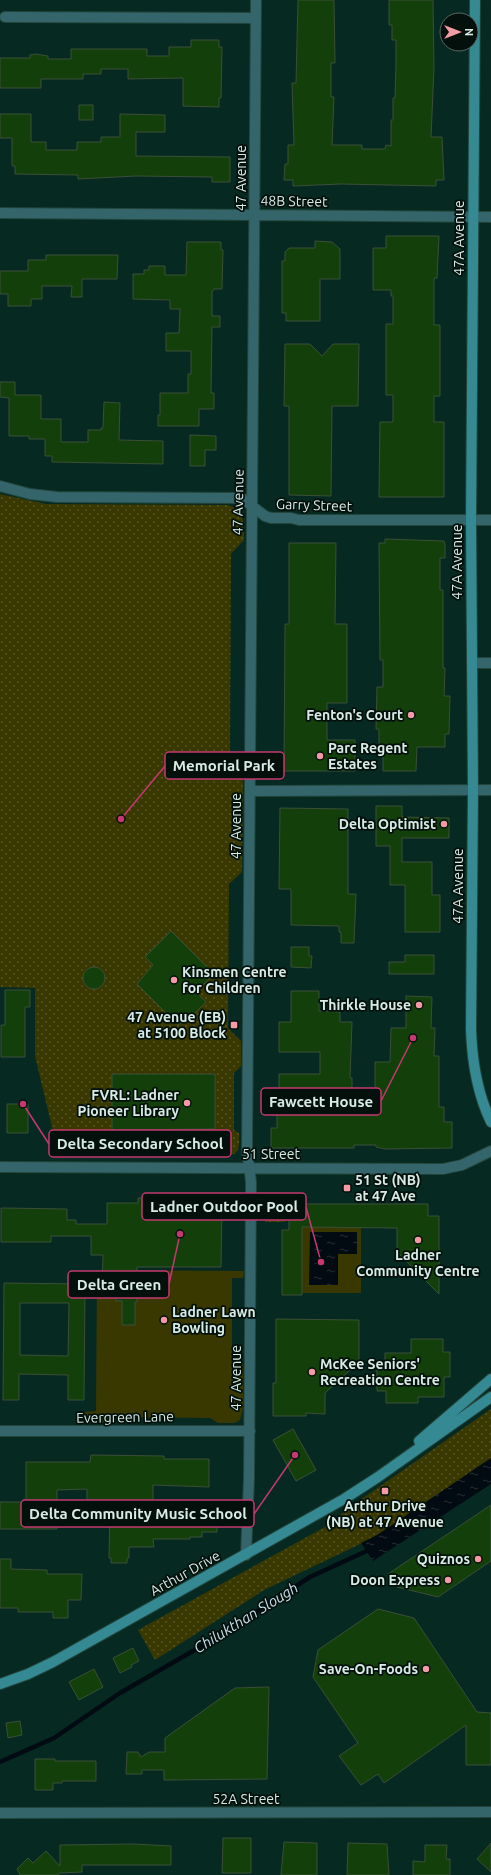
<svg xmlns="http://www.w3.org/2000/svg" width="491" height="1875" font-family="Ubuntu,sans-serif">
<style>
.green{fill:#393800}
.park{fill:url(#park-dots)}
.water{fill:url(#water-ripples)}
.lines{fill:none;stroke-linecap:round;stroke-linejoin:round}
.stream{stroke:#020b12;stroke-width:4.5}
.building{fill:#13400a;stroke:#3b4e38;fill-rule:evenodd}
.minor-casing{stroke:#23453c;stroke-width:12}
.secondary-casing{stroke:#23453c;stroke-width:12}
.minor{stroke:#33656a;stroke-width:10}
.secondary{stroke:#348992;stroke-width:10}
.poi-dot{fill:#f49aa4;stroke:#03100c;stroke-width:1.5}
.labels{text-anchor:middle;stroke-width:3.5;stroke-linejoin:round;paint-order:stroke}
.street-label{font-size:14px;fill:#d8ebe4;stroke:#03100c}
.poi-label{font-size:14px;font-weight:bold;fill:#d8ebe4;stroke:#03100c;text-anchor:end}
.water-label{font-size:15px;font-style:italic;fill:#cbe0ee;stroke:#03100c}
.leader{fill:none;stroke:#c53870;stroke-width:1.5}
.callout-dot{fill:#c53870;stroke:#03100c;stroke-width:1.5}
.callout{fill:#03100c;stroke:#c53870;stroke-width:1.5}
.callout-label{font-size:15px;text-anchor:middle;font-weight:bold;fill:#d8ebe4}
</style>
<defs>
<pattern id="park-dots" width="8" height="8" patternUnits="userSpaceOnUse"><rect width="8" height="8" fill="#393800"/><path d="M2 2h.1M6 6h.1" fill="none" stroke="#555525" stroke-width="1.8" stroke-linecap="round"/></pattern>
<pattern id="water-ripples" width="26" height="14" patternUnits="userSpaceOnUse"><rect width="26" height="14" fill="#020b12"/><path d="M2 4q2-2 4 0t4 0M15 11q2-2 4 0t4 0" fill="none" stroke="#262f34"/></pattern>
</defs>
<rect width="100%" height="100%" fill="#062a21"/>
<path class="green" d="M289 1227H361V1293H302Z
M97 1270 244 1271 243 1278H232V1361H241L243 1364V1408L240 1420 235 1423H218L210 1418 110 1417 104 1422 83 1421 82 1418 83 1412 96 1411Z"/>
<path class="park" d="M0 494 46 504 227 505C245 509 244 524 244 540L231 554 230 752 243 765 242 872 229 884 228 1028 241 1041V1066L234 1073V1130L239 1133C240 1155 237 1156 216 1155L202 1141H70L58 1152 35 1056V988L0 987Z
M265 1193H270L285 1209V1222H265Z
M491 1409V1458L377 1536 264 1590 155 1660 138 1630 325 1527 353 1505Z"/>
<path class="water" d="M310 1232H357V1254H338V1285H309Z
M491 1458V1484L373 1561 361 1543 377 1535Z"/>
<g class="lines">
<path class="stream" d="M0 1762 54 1738 120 1693 219 1636 310 1577 371 1549"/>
</g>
<path class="building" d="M298 0H334L335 63H331V97H334L332 145H362V149H385L386 145 391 146V120H393V98H395L396 64V40H392V25H389V0H433L434 68 431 137H442L444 180H436V186L341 184 293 186V180H284L285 164H288V145H294L292 83H296Z
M191 40H219V47H222L221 98H219V107L183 106V78L128 79V69H101V74H83V79H41V88H0V58H30V55L36 54 48 56V59H71V49H147V56H169V47H191Z
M79 105H93V120H79Z
M0 114H31V142H46V150H77V142H101V137H120V114L165 115V132H136V156L230 157V182H212V177L136 176 78 179V175L15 174V166H12V138H0Z
M386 236H439L437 278H434V325H440V396H434V422H444V497H379L380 422H393V395H386V324H393V296H391V290H373V248H386Z
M315 241 332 242 340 249V279H320V321H286V313H282V261H285V252L289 248H315Z
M187 242H221V250H223L222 289H214L212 292V316H220V327H212L211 393H214V409H199V426H158V415H160V393H188V374H191V351H166V333H179L180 309H170V300L133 299V274H144V270H149V266H165V275H186Z
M46 255H118L117 279H82V297H71L72 286H42V299H31V306H8V294H0V271H28V260H46Z
M285 344H310L322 356 333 344H359L358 406H332L331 496 289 495V406H284Z
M0 382H15V395H41V419H61V442H88V430H101V428H103L104 402 120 403 119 440 163 441V464L52 462V456H45V439H29V436H9V398L0 397Z
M190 435 216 436V450H205V466H190Z
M385 539 444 541 445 545V558H440V590H443V668H445L444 696H450L449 734H445V747H417L416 771H383V751H379V729H376L377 687H383V660H380L379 543H385Z
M289 543H336L335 624H347V703H327V740H355V771H284L285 624H289Z
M376 806H402V817L449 818V838H402V862H432V895H440V932H405V885H390V846H376Z
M280 808 348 809V894H356L354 943H341V932H339V926L291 925V889H279Z
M171 931 214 974 196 992 206 1002 186 1022 184 1020 178 1025 137 984 153 965 145 957Z
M291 947H309V956H312L311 968 291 967Z
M405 955H434V974H389V962H405Z
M83 978a11 11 0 1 1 22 0a11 11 0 1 1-22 0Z
M5 990H30V1007H25V1057H1V1025H5Z
M291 991H319V1011L340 1012V1022H352L350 1078H352V1106H375V1062H390L391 1028H406V996L432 997 431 1028H435L434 1056H439V1107H444V1122H452V1148L385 1149 376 1147V1145H354V1148H271V1128H277V1106H279V1074H320V1052H279V1022H291Z
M112 1074H215V1129L112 1130Z
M7 1104H28V1133H7Z
M138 1198H191V1202H222L221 1267H137V1302H135V1325H122V1301H116V1286H102L103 1255H91V1236H51V1242H1V1208L67 1209V1220H76V1224H107V1203H138Z
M289 1204H428V1216H439V1294L397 1252V1228L302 1227V1295H282V1230H289Z
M4 1283 85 1284 84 1400H68V1375L19 1374V1400H3ZM20 1303H69L68 1356 20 1355Z
M276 1319 359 1320V1362L325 1393V1414L306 1413V1416H273V1383H276Z
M411 1339H443V1352H450V1377H444V1397H418V1403H386V1391H377V1365H385V1353H411Z
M293 1429 316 1470 296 1481 273 1440Z
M91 1455 164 1456V1459H209V1487L153 1485V1516L217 1517V1532H202V1537H190V1539H153L154 1547H129V1558H127V1563H111V1558H109L110 1511H87V1489L57 1490V1529H0V1502H26V1462H90Z
M491 1505V1561L438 1597 397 1587 388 1574Z
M0 1559H11V1569L47 1570V1574H82L81 1600H68V1618H53V1612H18V1608H0Z
M378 1609 414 1618 477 1712 491 1713V1765H466V1725L384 1783 378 1774 361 1785 339 1756 358 1743 313 1677 318 1650Z
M133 1648 139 1661 131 1665 132 1667 120 1673 113 1658Z
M94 1669 103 1687 79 1700 69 1682Z
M269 1687 267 1779 164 1780V1770H142V1774H126L127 1752H138L141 1757 149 1752H165V1738L235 1688Z
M20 1721 22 1735 8 1738 6 1723Z
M35 1759H55V1761H96V1781H62V1783H53V1790H35Z
M223 1838H251V1873H222Z
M284 1842 317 1843V1875H281Z
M348 1843 387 1844 389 1875H347Z
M491 1843V1872L477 1859Z
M134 1844 171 1846V1865H82V1872L60 1873 58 1875H20L17 1869 28 1858 33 1863 46 1851 60 1866V1845Z
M425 1845H447L446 1859H450V1875H413V1861L425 1862Z"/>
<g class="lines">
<defs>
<path id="minor" d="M5 17 256 18
M0 213 491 217
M0 486 30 494 57 497 233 498 243 499 265 516 271 518H291L299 520H491
M472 663H491
M251 791 491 790
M0 1167 443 1169 462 1165 491 1151
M0 1431H250
M246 1555 249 1478 251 1182 247 1150 256 0
M0 1813 491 1812"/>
<path id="secondary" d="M475 0 471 520 473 790 471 1029C472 1061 477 1093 491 1122
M419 1441 491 1379
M0 1684 28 1674 53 1662 344 1499 378 1477 491 1397"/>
</defs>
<use href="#minor" class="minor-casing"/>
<use href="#secondary" class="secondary-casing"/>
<use href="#minor" class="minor"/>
<use href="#secondary" class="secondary"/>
</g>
<g class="poi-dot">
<circle cx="411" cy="715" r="4"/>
<circle cx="320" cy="756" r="4"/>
<circle cx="444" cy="824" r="4"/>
<circle cx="174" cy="980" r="4"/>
<circle cx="419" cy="1005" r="4"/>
<rect x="230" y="1021" width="8" height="8" rx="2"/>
<circle cx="187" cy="1103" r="4"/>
<rect x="343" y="1184" width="8" height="8" rx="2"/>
<circle cx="418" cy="1240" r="4"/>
<circle cx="164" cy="1320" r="4"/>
<circle cx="312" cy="1372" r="4"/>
<rect x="381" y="1487" width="8" height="8" rx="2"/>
<circle cx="478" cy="1559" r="4"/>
<circle cx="448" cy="1580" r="4"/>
<circle cx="426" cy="1669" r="4"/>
</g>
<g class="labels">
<g class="street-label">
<text transform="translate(241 178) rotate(-90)" y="5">47 Avenue</text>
<text transform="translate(294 201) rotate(1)" y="5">48B Street</text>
<text transform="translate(459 238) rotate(-90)" y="5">47A Avenue</text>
<text transform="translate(238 502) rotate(-89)" y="5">47 Avenue</text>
<text transform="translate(314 505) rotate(2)" y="5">Garry Street</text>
<text transform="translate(457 562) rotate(-90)" y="5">47A Avenue</text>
<text transform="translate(236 826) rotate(-90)" y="5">47 Avenue</text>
<text transform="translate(458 886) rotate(-90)" y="5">47A Avenue</text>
<text x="271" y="1159">51 Street</text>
<text transform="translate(236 1378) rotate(-90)" y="5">47 Avenue</text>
<text transform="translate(125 1417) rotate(-1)" y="5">Evergreen Lane</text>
<text transform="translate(185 1573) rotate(-29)" y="5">Arthur Drive</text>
<text x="246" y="1804">52A Street</text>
</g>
<g class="poi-label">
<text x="403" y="720">Fenton's Court</text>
<text x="328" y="753" text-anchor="start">Parc Regent<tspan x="328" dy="16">Estates</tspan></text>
<text x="436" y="829">Delta Optimist</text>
<text x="182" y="977" text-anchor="start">Kinsmen Centre<tspan x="182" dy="16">for Children</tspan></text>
<text x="411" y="1010">Thirkle House</text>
<text x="226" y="1022">47 Avenue (EB)<tspan x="226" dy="16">at 5100 Block</tspan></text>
<text x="179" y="1100">FVRL: Ladner<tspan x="179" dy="16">Pioneer Library</tspan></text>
<text x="355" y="1185" text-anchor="start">51 St (NB)<tspan x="355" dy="16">at 47 Ave</tspan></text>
<text x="418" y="1260" text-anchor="middle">Ladner<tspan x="418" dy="16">Community Centre</tspan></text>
<text x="172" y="1317" text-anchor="start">Ladner Lawn<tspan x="172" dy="16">Bowling</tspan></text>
<text x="320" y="1369" text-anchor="start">McKee Seniors'<tspan x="320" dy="16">Recreation Centre</tspan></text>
<text x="385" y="1511" text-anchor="middle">Arthur Drive<tspan x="385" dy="16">(NB) at 47 Avenue</tspan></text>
<text x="470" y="1564">Quiznos</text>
<text x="440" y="1585">Doon Express</text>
<text x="418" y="1674">Save-On-Foods</text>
</g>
<g class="water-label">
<text transform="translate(246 1618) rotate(-32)" y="5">Chilukthan Slough</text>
</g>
</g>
<path class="leader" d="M121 819L165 766M413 1038L381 1101M23 1104L49 1144M321 1262L306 1207M180 1234L169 1284M295 1455L254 1514"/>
<g class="callout-dot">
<circle cx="121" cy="819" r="4"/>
<circle cx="413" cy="1038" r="4"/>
<circle cx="23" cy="1104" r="4"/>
<circle cx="321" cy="1262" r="4"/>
<circle cx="180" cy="1234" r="4"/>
<circle cx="295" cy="1455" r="4"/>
</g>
<g class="callout">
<rect x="165" y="752" width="119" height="27" rx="4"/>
<rect x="261" y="1088" width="120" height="27" rx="4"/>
<rect x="49" y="1130" width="182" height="27" rx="4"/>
<rect x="142" y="1193" width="164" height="27" rx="4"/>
<rect x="68" y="1271" width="101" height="27" rx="4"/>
<rect x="21" y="1500" width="233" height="27" rx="4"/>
</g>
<g class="callout-label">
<text x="224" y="771">Memorial Park</text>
<text x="321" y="1107">Fawcett House</text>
<text x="140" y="1149">Delta Secondary School</text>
<text x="224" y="1212">Ladner Outdoor Pool</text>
<text x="119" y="1290">Delta Green</text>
<text x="138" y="1519">Delta Community Music School</text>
</g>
<g transform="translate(459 32) rotate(90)"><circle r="19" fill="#03100c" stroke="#586862"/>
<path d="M0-3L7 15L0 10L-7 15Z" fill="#f49aa4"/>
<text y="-6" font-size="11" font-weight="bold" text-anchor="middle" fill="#d8ebe4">N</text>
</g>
</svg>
